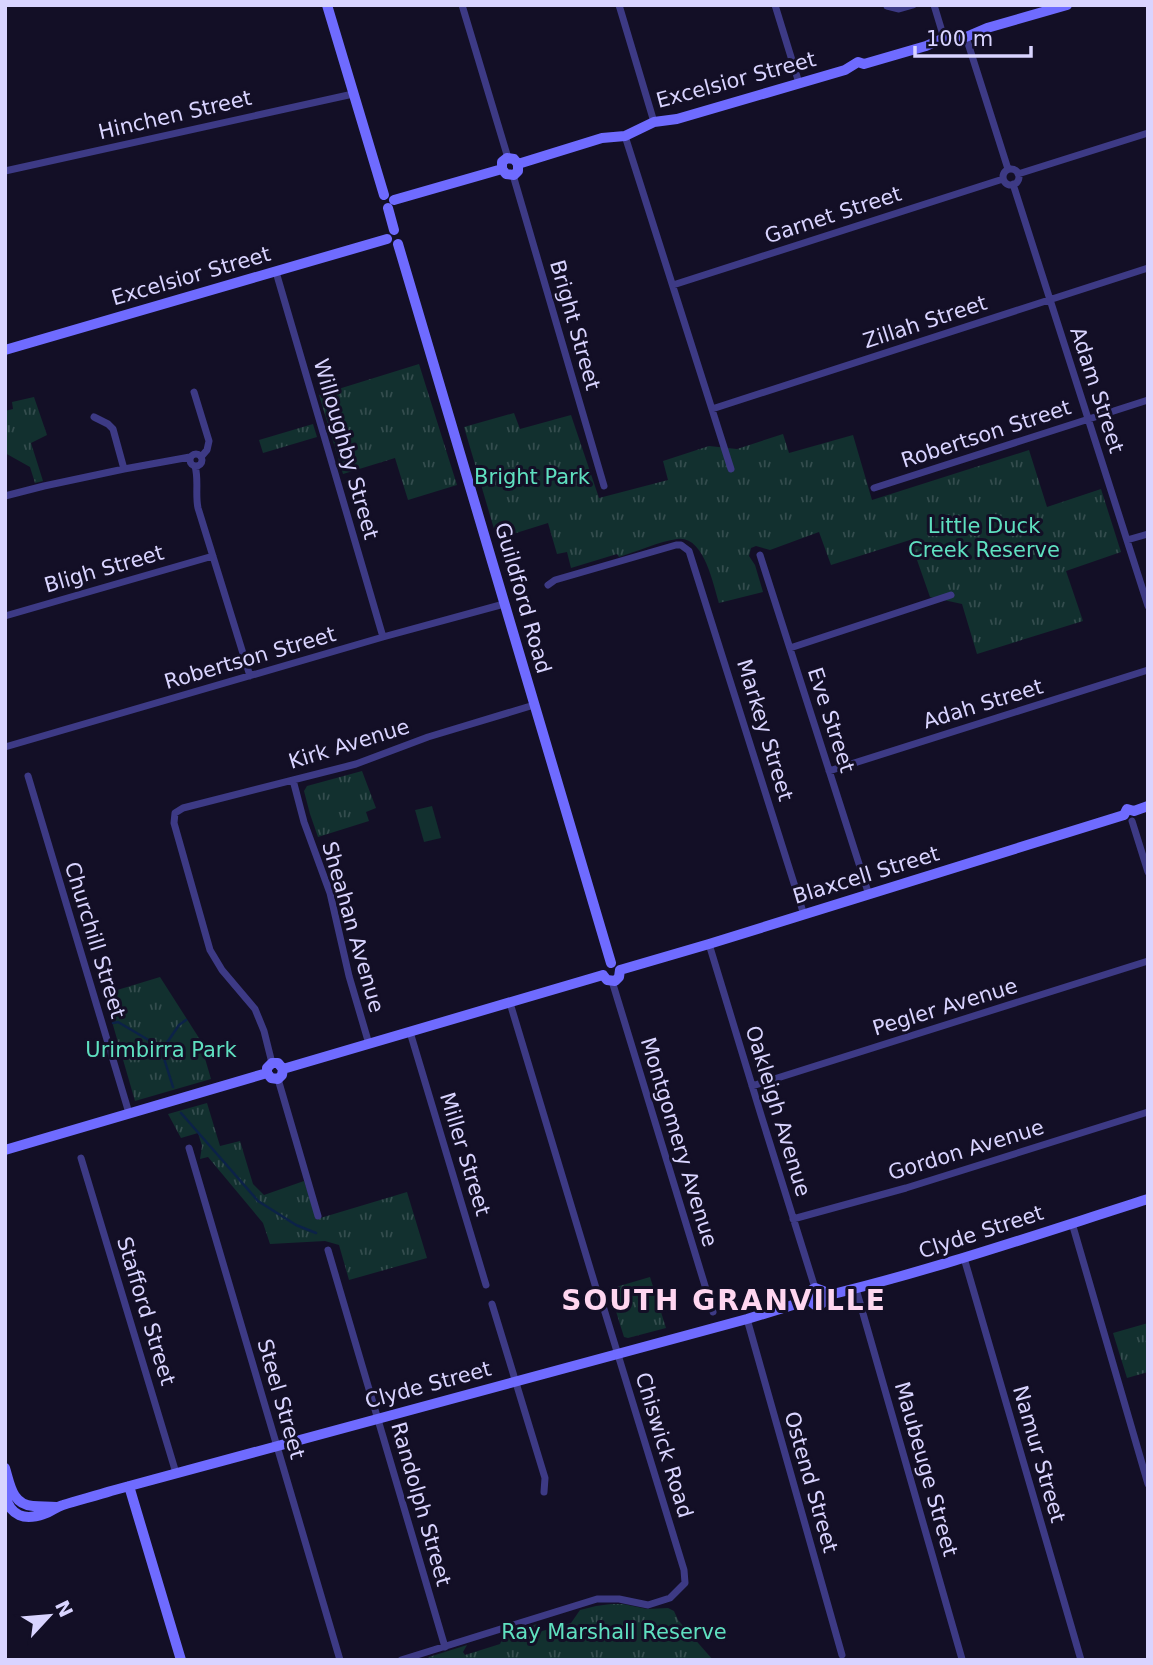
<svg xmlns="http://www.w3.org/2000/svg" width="1153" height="1665" font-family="'DejaVu Sans',sans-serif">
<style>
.grass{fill:#12302f}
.park{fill:url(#park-tufts)}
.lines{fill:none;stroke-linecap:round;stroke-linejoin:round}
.stream{stroke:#0c2248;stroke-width:2.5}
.street{stroke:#3d3a85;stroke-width:7}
.secondary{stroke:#6f6bff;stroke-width:10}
.labels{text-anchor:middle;stroke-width:6;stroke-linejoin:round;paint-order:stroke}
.street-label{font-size:21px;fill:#d9d4ff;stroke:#130f26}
.park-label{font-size:21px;fill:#5fe0c0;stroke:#130f26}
.district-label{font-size:28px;font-weight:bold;letter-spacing:2px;fill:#ffd6f0;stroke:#130f26}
</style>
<defs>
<pattern id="park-tufts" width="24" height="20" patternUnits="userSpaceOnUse" patternTransform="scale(1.75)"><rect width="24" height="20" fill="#12302f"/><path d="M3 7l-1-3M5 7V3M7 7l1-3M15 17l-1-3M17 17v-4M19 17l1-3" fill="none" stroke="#344d4e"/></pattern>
</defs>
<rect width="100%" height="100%" fill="#130f26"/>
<path class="grass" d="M432 806 441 838 424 842 415 810Z"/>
<path class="park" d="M419 364 457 485 408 500 395 458 343 474 319 395Z
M34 397 47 435 31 443 43 481 35 483 30 467 5 453V411L13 409 12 402Z
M514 413 520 429 571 415 599 498 668 480 663 461 709 446 737 449 783 434 789 453 853 435 872 500 1029 450 1047 507 1101 489 1121 552 1066 571 1083 621 977 654 962 604 930 597 910 540 831 565 819 532 770 550 756 546 751 548 749 556 755 565 763 592 719 603C713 584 704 535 677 539 660 541 636 552 619 557L617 554 571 568 567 552 557 554 548 523 497 539 464 427Z
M313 424 317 437 263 453 259 440Z
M362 771 376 808 366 812 369 821 318 837 310 814 304 791 307 786Z
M160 977 199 1038 211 1079 135 1101 104 994Z
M207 1103 220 1146 240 1141 253 1184 264 1195 304 1181 317 1219 407 1192 427 1258 349 1280 339 1245 325 1241 270 1244 263 1223 208 1157 200 1159 202 1146 198 1133 181 1138 168 1114Z
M650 1277 666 1328 628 1338 624 1337 609 1289Z
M1148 1323V1372L1127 1378 1113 1333Z
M611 1604H623L647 1609 668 1608 674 1611 678 1620 713 1660H427L429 1657 467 1645 463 1652 465 1655 500 1644 505 1633 537 1624 533 1631 535 1633 571 1623 580 1610 596 1606Z"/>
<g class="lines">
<path class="stream" d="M113 1023 118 1022 157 1045 162 1052 173 1087
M162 1050 179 1025 186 1020
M181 1113 258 1201 296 1225 316 1233"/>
<path class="street" d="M462 5 508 158
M619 5 654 122
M775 5 799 83
M934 5 944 38
M887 6 899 9 913 5
M966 37 1008 169
M625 136 731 469
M1003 177a8 8 0 1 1 16 0a8 8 0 1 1-16 0Z
M5 171 353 94
M1018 174 1148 133
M513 175 604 486
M1013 184 1148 606
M276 272 383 637
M673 285 1003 179
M194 392 209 441 207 450 201 457
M712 409 1148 268
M94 417 108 424 113 429 124 469
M190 460a6 6 0 1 1 12 0a6 6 0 1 1-12 0Z
M195 466C199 480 195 494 198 508L250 676
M874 488 1148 400
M5 496 44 486 124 469 190 457
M1127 540 1148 534
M760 555 869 895
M548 585 555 580 676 545H681L689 551 804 915
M5 616 213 556
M790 648 951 595
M5 747 383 637 504 604
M829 771 1148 670
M28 776 129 1113
M293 780 304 822 330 893 349 976 369 1044
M1132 821 1148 872
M709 944 761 1115 815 1288
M612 981 713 1312
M510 1003 596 1288
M410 1032 486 1285
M272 1063 264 1031 255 1009 222 970 210 950 174 823 175 813 183 808 356 764 428 737 534 705
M278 1079 318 1216
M752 1086 1148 961
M189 1148 340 1660
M81 1158 176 1473
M793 1219 906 1188 1148 1112
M1072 1223 1148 1484
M328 1250 445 1647
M964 1258 1081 1660
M856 1289 962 1659
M492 1304 545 1478 544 1492
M747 1319 842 1655
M401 1660 597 1599H619L648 1605 670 1598 685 1583 684 1570 600 1296"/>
<path class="secondary" d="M327 5 384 195
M518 164 602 138 625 136 654 122 677 119 845 70 858 62 864 64 926 46 944 38 966 37 987 28 1067 5
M502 169 506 174 514 175 518 171V164
M502 169V162L507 158 514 159 518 164
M394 200 502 169
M388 208 394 230
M398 244 611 963
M5 350 387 239
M1124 815 1127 809 1134 811 1148 806
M620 970 709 944 1124 815
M603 975 607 980 615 981 619 977 620 970
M283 1069 603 975
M267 1073V1068L272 1063H278L283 1069
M267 1073 271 1078 278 1079 282 1075 283 1069
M5 1150 267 1073
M825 1296C934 1270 1041 1233 1148 1199
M809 1300 810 1291 815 1288 823 1291 825 1296
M809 1300 815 1305C821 1306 825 1302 825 1296
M5 1468C10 1484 12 1505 33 1506 41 1507 48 1506 56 1507
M129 1486 181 1660
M5 1496C11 1516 24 1521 44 1514 51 1512 56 1507 63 1505 79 1500 95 1496 111 1491L747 1319 809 1300"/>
</g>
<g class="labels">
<g class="street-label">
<text transform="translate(736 80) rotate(-15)" y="7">Excelsior Street</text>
<text transform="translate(175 115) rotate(-13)" y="7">Hinchen Street</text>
<text transform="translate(833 215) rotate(-18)" y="7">Garnet Street</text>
<text transform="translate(191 276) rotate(-16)" y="7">Excelsior Street</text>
<text transform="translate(925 322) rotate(-18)" y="7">Zillah Street</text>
<text transform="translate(575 325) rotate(74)" y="7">Bright Street</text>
<text transform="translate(1097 390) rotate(72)" y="7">Adam Street</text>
<text transform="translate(986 434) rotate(-18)" y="7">Robertson Street</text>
<text transform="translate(346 449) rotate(74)" y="7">Willoughby Street</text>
<text transform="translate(104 569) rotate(-16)" y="7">Bligh Street</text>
<text transform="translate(523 598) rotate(74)" y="7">Guildford Road</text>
<text transform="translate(250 658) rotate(-16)" y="7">Robertson Street</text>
<text transform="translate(983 704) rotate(-17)" y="7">Adah Street</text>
<text transform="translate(831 720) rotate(72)" y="7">Eve Street</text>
<text transform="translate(765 730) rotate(73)" y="7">Markey Street</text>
<text transform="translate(349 744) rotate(-17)" y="7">Kirk Avenue</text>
<text transform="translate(866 875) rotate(-17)" y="7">Blaxcell Street</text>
<text transform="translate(353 927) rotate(74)" y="7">Sheahan Avenue</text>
<text transform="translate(95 940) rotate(73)" y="7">Churchill Street</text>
<text transform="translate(945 1007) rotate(-17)" y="7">Pegler Avenue</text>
<text transform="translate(778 1111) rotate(73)" y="7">Oakleigh Avenue</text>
<text transform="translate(679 1142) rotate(73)" y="7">Montgomery Avenue</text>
<text transform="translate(966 1150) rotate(-17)" y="7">Gordon Avenue</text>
<text transform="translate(465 1154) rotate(73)" y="7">Miller Street</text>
<text transform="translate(981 1232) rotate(-18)" y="7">Clyde Street</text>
<text transform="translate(146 1311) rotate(73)" y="7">Stafford Street</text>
<text transform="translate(428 1385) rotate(-15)" y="7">Clyde Street</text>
<text transform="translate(281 1399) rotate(74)" y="7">Steel Street</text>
<text transform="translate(664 1445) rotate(73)" y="7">Chiswick Road</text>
<text transform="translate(1039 1454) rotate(74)" y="7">Namur Street</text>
<text transform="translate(926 1469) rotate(74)" y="7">Maubeuge Street</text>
<text transform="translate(811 1482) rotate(74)" y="7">Ostend Street</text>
<text transform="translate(421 1504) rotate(74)" y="7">Randolph Street</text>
</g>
<g class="park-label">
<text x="532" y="484">Bright Park</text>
<text x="984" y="533">Little Duck<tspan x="984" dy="24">Creek Reserve</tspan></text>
<text x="161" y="1057">Urimbirra Park</text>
<text x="614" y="1639">Ray Marshall Reserve</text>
</g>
<g class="district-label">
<text x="724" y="1310">SOUTH GRANVILLE</text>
</g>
</g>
<rect width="1153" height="1665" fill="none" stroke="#d9d4ff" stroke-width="14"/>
<g transform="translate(49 1616) rotate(64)" stroke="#130f26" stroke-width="5" paint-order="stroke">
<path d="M0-5L12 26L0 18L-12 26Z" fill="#d9d4ff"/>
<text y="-10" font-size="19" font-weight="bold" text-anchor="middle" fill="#d9d4ff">N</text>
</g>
<path d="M915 46v10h116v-10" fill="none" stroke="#d9d4ff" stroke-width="3.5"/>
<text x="926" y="46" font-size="21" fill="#d9d4ff" stroke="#130f26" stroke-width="5" paint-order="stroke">100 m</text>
</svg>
